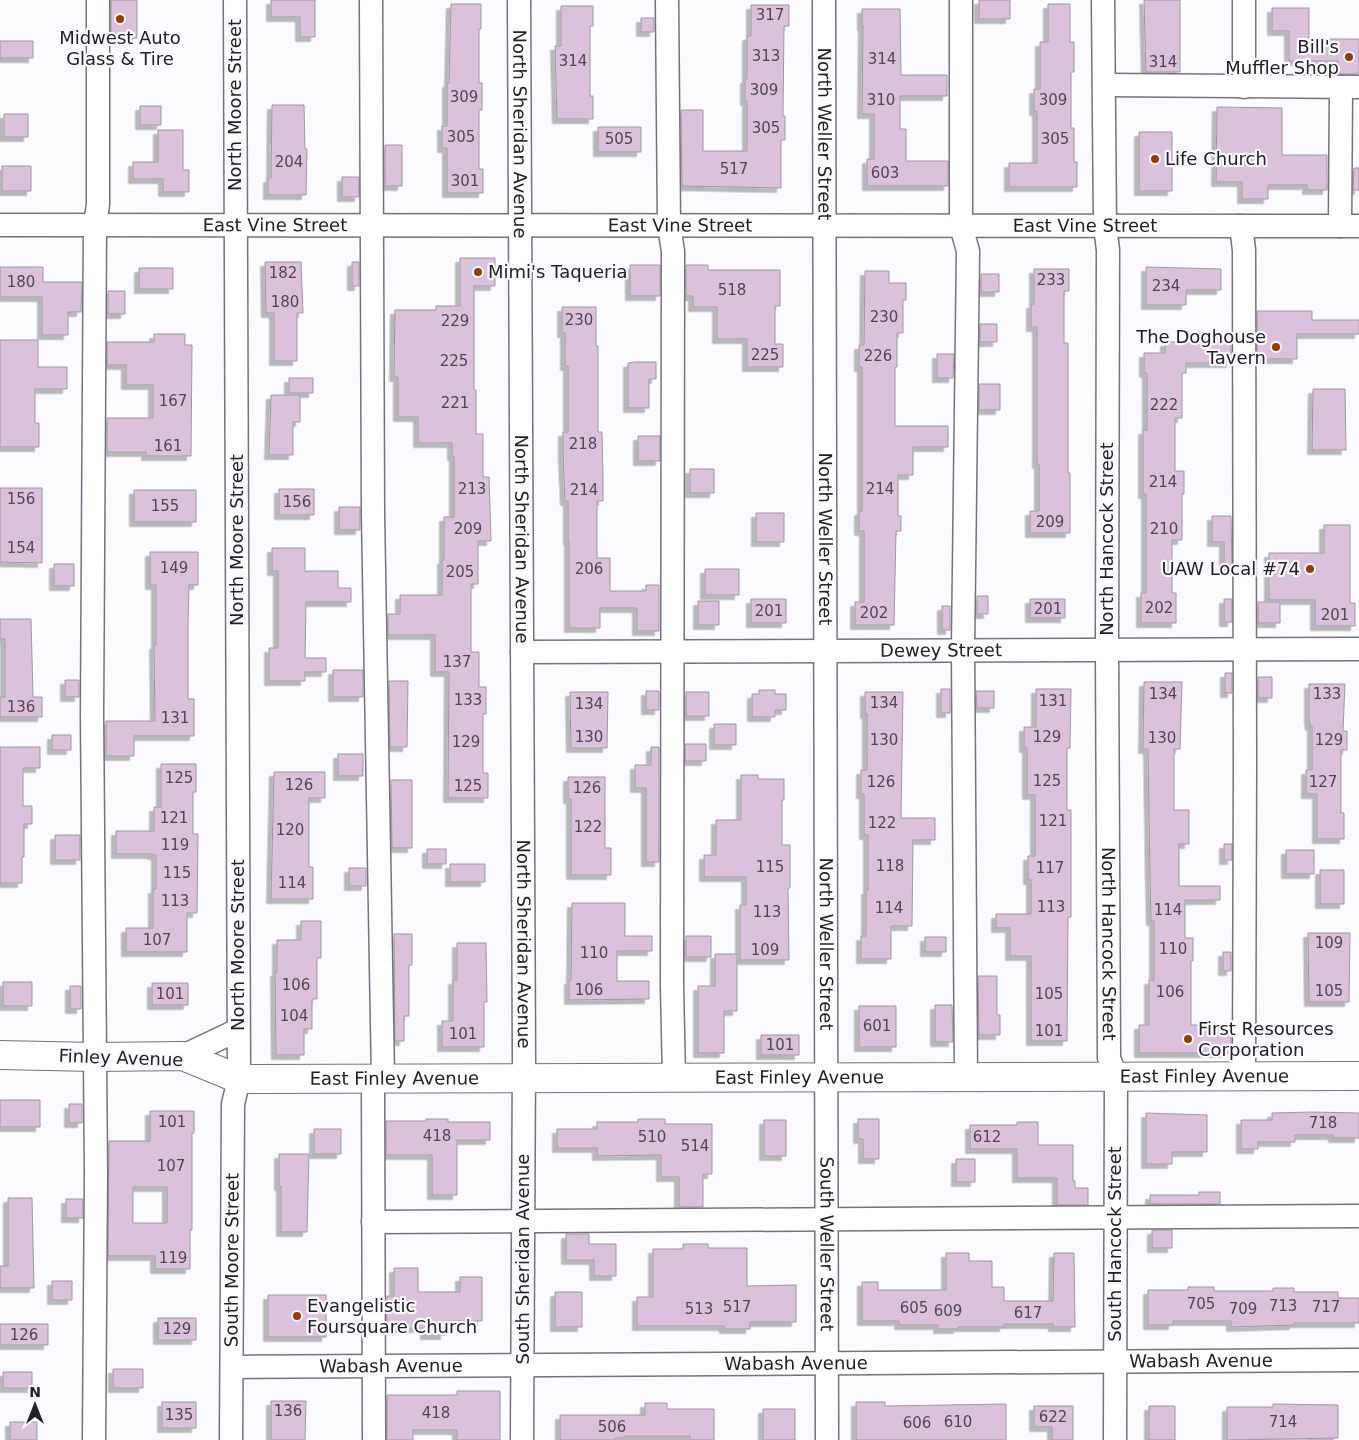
<svg xmlns="http://www.w3.org/2000/svg" width="1359" height="1440" font-family="'DejaVu Sans',sans-serif">
<style>
.building{fill:#dbc1dc;stroke:#a098a1;fill-rule:evenodd;filter:url(#shadow)}
.lines{fill:none;stroke-linecap:round;stroke-linejoin:round}
.minor-casing{stroke:#76727b;stroke-width:25}
.major-casing{stroke:#76727b;stroke-width:30}
.minor{stroke:#fff;stroke-width:22}
.major{stroke:#fff;stroke-width:28}
.poi-dot{fill:#9c3900;stroke:#fbfafe;stroke-width:2}
.labels{text-anchor:middle;stroke-width:4.5;stroke-linejoin:round;paint-order:stroke}
.number-label{font-size:15px;fill:#504851}
.poi-label{font-size:18px;fill:#212023;stroke:#fbfafe;text-anchor:start}
.street-label{font-size:18px;fill:#212023;stroke:#fbfafe}
</style>
<defs>
<filter id="shadow"><feDropShadow dx="-4.5" dy="4.5" stdDeviation="0" flood-color="#0004"/></filter>
</defs>
<rect width="100%" height="100%" fill="#fbfafe"/>
<path class="building" d="M111 0H137V38H111Z
M271 0H315V37H300V17H271Z
M979 0H1010V19H979Z
M1144 0H1180V72H1146Z
M451 4H481V29H479V83H482V110H479V169H483V193H447V148H442V126H447V83H449Z
M1048 4H1070V42H1074V72H1071V128H1074V162H1077V187H1009V163H1037V111H1034V89H1040V42H1048Z
M751 5H789V26H784L783 116H785V140H781V188L682 186 681 110H703V151H747V101H745V79H747V36H751Z
M561 6H593V26H590V96H593V119H557L555 46H561Z
M1272 8H1309V38H1324V39H1359V74H1338V61H1289V31H1272Z
M862 9H900L901 75H947V96H900V129H906V161H948V186H867V159H874V114H862L863 26H862Z
M641 18H654V32H641Z
M0 41H33V58H0Z
M272 105H304L305 149H307L306 195H268V178H271Z
M140 106H161V125H140Z
M1217 107 1282 108V155H1327V190H1307V185H1268V199H1242V182H1216Z
M4 114H28V137H4Z
M598 127H641V152H598Z
M158 130H183V170H189V192H163V179H133V162H158Z
M1139 132H1172V191H1139Z
M385 145H402V186H385Z
M2 166H31V191H2Z
M1354 168H1359V190H1353Z
M342 177H359V197H342Z
M460 258H495V286H474V390H476V434H483V477H489L491 541H478V584H471V652H479V687H486V714H483V773H488V798H448L449 672H435V635H388V614H400V595H442V560H444V517H454V456H452V443H418V417H398V377H394L395 310H436V306H460Z
M265 262H301L303 313H297V361H274V313H266Z
M352 262H359V286H352Z
M630 265H660V296H630Z
M686 265H708V270H780V306H775V344H783V367H747V339H717V307H693V296H686Z
M0 267H43V282H82L81 312H68V335H42V297H0Z
M1146 267 1221 269V290H1186V305H1146Z
M139 268H173V289H139Z
M1034 269H1069V291H1064V343H1068V473H1070V533H1030V511H1039V464H1037V327H1031V304H1034Z
M865 271H889V283H906V300H903V333H897V367H895V426H948V447H913V475H898V516H901V531H896L894 625H855V602H864V531H859V511H862V367H859V345H864Z
M981 274H999V292H981Z
M108 291H125V314H108Z
M562 307H596V346H598V432H602L603 478V501H597V558H610V591H646V585H659V631H637V608H600V628H569V541H568V501H565L563 456V432H568V366H565V333H562Z
M1257 311H1312V320H1359V334H1297V359H1257Z
M980 324H997V342H980Z
M154 334H185V345H192L191 456H146V452H107V418H153V385H126V365H107V342H154Z
M1204 336H1231V363H1186V373H1182V418H1175V471H1184V494H1182V540H1172V593H1176V623H1141V593H1146V494H1143V430H1147V373H1144V353H1165V342H1204Z
M0 340H38V367H67V389H35V423H39V447H0Z
M937 354H954L953 378H937Z
M635 362H656V379H649V408H628V363Z
M289 378H313V393H289Z
M979 384H1000V410H979Z
M1313 389H1345L1346 450H1312Z
M271 395H300V422H293V455H269Z
M638 436H660V461H638Z
M690 469H714V493H690Z
M0 488H42V563L0 562Z
M279 489H314V515H279Z
M134 490H196V522H134Z
M339 507H360V530H339Z
M756 513H784V542H756Z
M1212 516H1231L1232 571H1224V542H1212Z
M1324 525H1350V603H1355V626H1315V600H1269V553H1324Z
M272 548H305V571H338V588H351V602H306L305 658H326V672H305V681H269V648H278V571H272Z
M150 552H198V585H189L188 627V699H194V736H134V756H106V721H155L154 645H156V585H150Z
M54 564H74V586H54Z
M705 569H739V595H705Z
M977 596H988V614H977Z
M751 599H786V623H751Z
M1030 599H1065V618H1030Z
M1224 599H1232V622H1224Z
M698 601H719V625H698Z
M1258 602H1280V623H1258Z
M942 606H950V630H942Z
M0 619H31L33 697H42V717H0V697H5V639H0Z
M333 670H363V697H333Z
M1225 673H1232V693H1225Z
M1258 677H1272V698H1258Z
M65 680H79V697H65Z
M389 681H408L407 747H390Z
M1144 682H1182L1180 749H1174V810H1189V844H1179V886H1220V900H1185V938H1193V961H1191V1025H1231V1053H1139V1025H1149V980H1154V921H1151L1150 877 1148 749H1143Z
M1309 684H1345L1343 731H1347V750H1341V813H1344V839H1317V794H1306V770H1312V726H1310L1309 718Z
M941 689H950V713H941Z
M1036 689H1071L1070 748H1067V810H1071V917H1068L1067 1041H1031V956H1010V928H996V914H1031V880H1028V856H1035V795H1027V748H1024V727H1036Z
M759 690H775V694H786V710H775V717H752V694H759Z
M646 691H659V710H646Z
M976 691H994V708H977Z
M570 692H608L607 748H571Z
M686 692H709V716H686Z
M865 692H903L901 818H935V840H913L912 926H891V959H861V936H866V890H868V835H864V794H861V770H867V714H865Z
M714 724H736V745H714Z
M52 735H71V750H52Z
M685 744H706V761H685Z
M0 747H40V768H23V806H32V824H24V857H22V883H0Z
M651 747H659V862H646V788H635V765H651Z
M338 754H363V776H338Z
M161 764H196V792H193V834H198L197 913H187V952H126V928H153V889H156V855H152V854H116V831H154V807H161Z
M274 772H325V798H309V867H313V899H271Z
M741 775H758V779H784V800H782V845H790V888H788L789 960H740V905H746V877H704V855H716V820H741Z
M568 777H605V848H611V875H571V799H568Z
M391 780H412V848H392Z
M55 835H80V860H55Z
M1224 844H1232V860H1224Z
M427 849H446V864H427Z
M1286 850H1314V874H1286Z
M450 864H485V882H450Z
M349 868H366V886H349Z
M1320 870H1344V904H1320Z
M572 903H625V936H652V951H617V981H649V999L569 1000V980H571Z
M301 921H321V958H317V999H312V1029H304V1055H276L275 972H277V940H301Z
M1308 933H1350L1349 1002H1309Z
M394 934H412V965H409V1016H404V1041H395Z
M686 936H711V957H686Z
M925 937H946V952H925Z
M457 943H486L487 1002H484V1047H442V1021H453V980H457Z
M1223 952H1231V971H1223Z
M715 954H737V1011H724V1053H698V986H715Z
M978 976H997V1015H1000V1035H979Z
M3 982H32V1006H3Z
M152 983H188V1005H152Z
M70 986H81V1009H70Z
M935 1005H952L953 1042H935Z
M859 1006H896V1047H859Z
M761 1035H799V1055H761Z
M0 1100H40V1127H0Z
M69 1104H82V1123H69Z
M150 1111H194V1133H192V1230H190V1269H155V1256H108L109 1141H150ZM133 1187H167V1223H133Z
M1312 1112 1359 1113V1138H1333V1135H1295V1142H1258V1149H1241V1120H1272V1113Z
M1146 1113 1207 1115V1152H1172V1164H1146Z
M426 1119H448V1122H490V1140H457V1195H432V1155H386V1121H426Z
M638 1119H665V1124H712V1174H703V1207H679V1177H661V1155L597 1156V1148H557V1129H597V1122H638Z
M858 1119H879V1159H863V1139H858Z
M764 1120H786V1156H764Z
M1017 1122H1038V1145H1073V1181H1075V1188H1088V1205H1057V1178H1017V1149H970V1125H1017Z
M314 1129H341V1154H314Z
M279 1154H309L307 1232H281V1186H279Z
M956 1159H975V1182H956Z
M1199 1192H1220V1204H1150V1195H1199Z
M8 1198H32L34 1288H0V1266H8Z
M66 1199H83V1218H66Z
M1152 1230H1172V1248H1152Z
M566 1234H589V1244H616V1276H594V1260H566Z
M683 1244H708V1248H747V1286L796 1285V1322H750V1329H724V1326H637V1297H653V1249H683Z
M946 1253H969V1261H992V1287H1004V1301H1053L1054 1253H1074L1075 1327H1053V1324H1004V1327H958V1329H938V1325H899V1321H862V1282H878V1290H946Z
M394 1268H418V1292H460V1277H482V1321H445V1335H425V1328H387V1296H394Z
M52 1281H72V1300H52Z
M1188 1287H1214V1291H1273V1288H1294V1292H1338V1298H1359V1323H1294V1325L1231 1327V1321H1173V1325H1148V1290H1188Z
M555 1292H582V1327H555Z
M268 1295H326V1337H268Z
M158 1318H196V1340H158Z
M0 1324H48V1345H0Z
M113 1369H143V1388H113Z
M3 1372H32V1388H3Z
M457 1391H500V1440H457V1430H413V1440H387V1395H457Z
M271 1401H306L305 1440H271Z
M162 1402H196V1428H162Z
M856 1402H885V1406L1006 1404V1440H856Z
M645 1403H667V1409H714V1440H690V1436H624V1438H615V1440H560V1415H645Z
M1273 1404 1338 1405V1438L1227 1440V1407H1273Z
M1034 1406H1073V1440H1052V1427H1034Z
M1149 1406H1175V1440H1149Z
M763 1409H795V1440H763Z
M10 1422H37V1440H10Z"/>
<g class="lines">
<defs>
<g id="minor">
<path d="M371 0 373 514 383 1079"/>
<path id="s1" d="M519 0 524 1059 522 1440"/>
<path d="M667 0 669 226 673 251 672 986 674 1078"/>
<path id="s2" d="M824 0 827 1440"/>
<path d="M961 0V226L968 251 963 649 966 1077"/>
<path id="s3" d="M1103 0 1105 226 1108 250 1107 649 1109 1058 1116 1077 1115 1440"/>
<path d="M1244 0V87"/>
<path d="M1104 85 1359 87"/>
<path id="s4" d="M0 225 1359 226"/>
<path d="M1241 226 1244 250 1245 764 1244 1077"/>
<path d="M1340 226 1341 87"/>
<path id="s5" d="M522 652 1359 649"/>
<path d="M183 1056 238 1030"/>
<path d="M373 1079 374 1440"/>
<path d="M373 1222 1359 1216"/>
<path id="s6" d="M232 1367 1359 1360"/>
<path d="M94 1440 96 1173 92 715 95 225 98 204V0"/>
<path id="s7" d="M231 1440 233 1104 239 1079 235 0"/>
</g>
<g id="major">
<path id="s8" d="M0 1055 95 1057 183 1056 239 1079 1359 1076"/>
</g>
</defs>
<use href="#minor" class="minor-casing"/>
<use href="#major" class="major-casing"/>
<use href="#minor" class="minor"/>
<use href="#major" class="major"/>
</g>
<g class="poi-dot">
<circle cx="120" cy="19" r="5"/>
<circle cx="1349" cy="57" r="5"/>
<circle cx="1155" cy="159" r="5"/>
<circle cx="478" cy="272" r="5"/>
<circle cx="1276" cy="347" r="5"/>
<circle cx="1310" cy="569" r="5"/>
<circle cx="1188" cy="1039" r="5"/>
<circle cx="297" cy="1316" r="5"/>
</g>
<g class="labels">
<g class="number-label">
<text x="770" y="20">317</text>
<text x="766" y="61">313</text>
<text x="882" y="64">314</text>
<text x="573" y="66">314</text>
<text x="1163" y="67">314</text>
<text x="764" y="95">309</text>
<text x="464" y="102">309</text>
<text x="881" y="105">310</text>
<text x="1053" y="105">309</text>
<text x="766" y="133">305</text>
<text x="461" y="142">305</text>
<text x="619" y="144">505</text>
<text x="1055" y="144">305</text>
<text x="289" y="167">204</text>
<text x="734" y="174">517</text>
<text x="885" y="178">603</text>
<text x="465" y="186">301</text>
<text x="283" y="278">182</text>
<text x="1051" y="285">233</text>
<text x="21" y="287">180</text>
<text x="1166" y="291">234</text>
<text x="732" y="295">518</text>
<text x="285" y="307">180</text>
<text x="884" y="322">230</text>
<text x="579" y="325">230</text>
<text x="455" y="326">229</text>
<text x="765" y="360">225</text>
<text x="878" y="361">226</text>
<text x="454" y="366">225</text>
<text x="173" y="406">167</text>
<text x="455" y="408">221</text>
<text x="1164" y="410">222</text>
<text x="583" y="449">218</text>
<text x="168" y="451">161</text>
<text x="1163" y="487">214</text>
<text x="472" y="494">213</text>
<text x="880" y="494">214</text>
<text x="584" y="495">214</text>
<text x="21" y="504">156</text>
<text x="297" y="507">156</text>
<text x="165" y="511">155</text>
<text x="1050" y="527">209</text>
<text x="468" y="534">209</text>
<text x="1164" y="534">210</text>
<text x="21" y="553">154</text>
<text x="174" y="573">149</text>
<text x="589" y="574">206</text>
<text x="460" y="577">205</text>
<text x="1159" y="613">202</text>
<text x="1048" y="614">201</text>
<text x="769" y="616">201</text>
<text x="874" y="618">202</text>
<text x="1335" y="620">201</text>
<text x="457" y="667">137</text>
<text x="1163" y="699">134</text>
<text x="1327" y="699">133</text>
<text x="468" y="705">133</text>
<text x="1053" y="706">131</text>
<text x="884" y="708">134</text>
<text x="589" y="709">134</text>
<text x="21" y="712">136</text>
<text x="175" y="723">131</text>
<text x="589" y="742">130</text>
<text x="1047" y="742">129</text>
<text x="1162" y="743">130</text>
<text x="884" y="745">130</text>
<text x="1329" y="745">129</text>
<text x="466" y="747">129</text>
<text x="179" y="783">125</text>
<text x="1047" y="786">125</text>
<text x="881" y="787">126</text>
<text x="1323" y="787">127</text>
<text x="299" y="790">126</text>
<text x="468" y="791">125</text>
<text x="587" y="793">126</text>
<text x="174" y="823">121</text>
<text x="1053" y="826">121</text>
<text x="882" y="828">122</text>
<text x="588" y="832">122</text>
<text x="290" y="835">120</text>
<text x="175" y="850">119</text>
<text x="890" y="871">118</text>
<text x="770" y="872">115</text>
<text x="1050" y="873">117</text>
<text x="177" y="878">115</text>
<text x="292" y="888">114</text>
<text x="175" y="906">113</text>
<text x="1051" y="912">113</text>
<text x="889" y="913">114</text>
<text x="1168" y="915">114</text>
<text x="767" y="917">113</text>
<text x="157" y="945">107</text>
<text x="1329" y="948">109</text>
<text x="1173" y="954">110</text>
<text x="765" y="955">109</text>
<text x="594" y="958">110</text>
<text x="296" y="990">106</text>
<text x="589" y="995">106</text>
<text x="1329" y="996">105</text>
<text x="1170" y="997">106</text>
<text x="170" y="999">101</text>
<text x="1049" y="999">105</text>
<text x="294" y="1021">104</text>
<text x="877" y="1031">601</text>
<text x="1049" y="1036">101</text>
<text x="463" y="1039">101</text>
<text x="780" y="1050">101</text>
<text x="172" y="1127">101</text>
<text x="1323" y="1128">718</text>
<text x="437" y="1141">418</text>
<text x="652" y="1142">510</text>
<text x="987" y="1142">612</text>
<text x="695" y="1151">514</text>
<text x="171" y="1171">107</text>
<text x="173" y="1263">119</text>
<text x="1201" y="1309">705</text>
<text x="1283" y="1311">713</text>
<text x="737" y="1312">517</text>
<text x="1326" y="1312">717</text>
<text x="914" y="1313">605</text>
<text x="699" y="1314">513</text>
<text x="1243" y="1314">709</text>
<text x="948" y="1316">609</text>
<text x="1028" y="1318">617</text>
<text x="177" y="1334">129</text>
<text x="24" y="1340">126</text>
<text x="288" y="1416">136</text>
<text x="436" y="1418">418</text>
<text x="179" y="1420">135</text>
<text x="1053" y="1422">622</text>
<text x="958" y="1427">610</text>
<text x="1283" y="1427">714</text>
<text x="917" y="1428">606</text>
<text x="612" y="1432">506</text>
</g>
<g class="poi-label">
<text x="120" y="44" text-anchor="middle">Midwest Auto<tspan x="120" dy="21">Glass &amp; Tire</tspan></text>
<text x="1339" y="53" text-anchor="end">Bill's<tspan x="1339" dy="21">Muffler Shop</tspan></text>
<text x="1165" y="165">Life Church</text>
<text x="488" y="278">Mimi's Taqueria</text>
<text x="1266" y="343" text-anchor="end">The Doghouse<tspan x="1266" dy="21">Tavern</tspan></text>
<text x="1300" y="575" text-anchor="end">UAW Local #74</text>
<text x="1198" y="1035">First Resources<tspan x="1198" dy="21">Corporation</tspan></text>
<text x="307" y="1312">Evangelistic<tspan x="307" dy="21">Foursquare Church</tspan></text>
</g>
<g class="street-label">
<text transform="translate(235 105) rotate(-90)" y="6">North Moore Street</text>
<text dy="6" stroke="none"><textPath href="#s1" startOffset="134">North Sheridan Avenue</textPath></text>
<text dy="6" stroke="none"><textPath href="#s2" startOffset="134">North Weller Street</textPath></text>
<text dy="6" stroke="none"><textPath href="#s4" startOffset="275">East Vine Street</textPath></text>
<text dy="6" stroke="none"><textPath href="#s4" startOffset="680">East Vine Street</textPath></text>
<text dy="6" stroke="none"><textPath href="#s4" startOffset="1085">East Vine Street</textPath></text>
<text dy="6" stroke="none"><textPath href="#s1" startOffset="539">North Sheridan Avenue</textPath></text>
<text dy="6" stroke="none"><textPath href="#s2" startOffset="539">North Weller Street</textPath></text>
<text transform="translate(1107 539) rotate(-90)" y="6">North Hancock Street</text>
<text transform="translate(237 540) rotate(-90)" y="6">North Moore Street</text>
<text dy="6" stroke="none"><textPath href="#s5" startOffset="419">Dewey Street</textPath></text>
<text dy="6" stroke="none"><textPath href="#s1" startOffset="944">North Sheridan Avenue</textPath></text>
<text dy="6" stroke="none"><textPath href="#s2" startOffset="944">North Weller Street</textPath></text>
<text dy="6" stroke="none"><textPath href="#s3" startOffset="944">North Hancock Street</textPath></text>
<text transform="translate(238 945) rotate(-90)" y="6">North Moore Street</text>
<text transform="translate(121 1058) rotate(2)" y="6">Finley Avenue</text>
<text dy="6" stroke="none"><textPath href="#s8" startOffset="1209">East Finley Avenue</textPath></text>
<text dy="6" stroke="none"><textPath href="#s8" startOffset="804">East Finley Avenue</textPath></text>
<text dy="6" stroke="none"><textPath href="#s8" startOffset="399">East Finley Avenue</textPath></text>
<text dy="6" stroke="none"><textPath href="#s2" startOffset="1244">South Weller Street</textPath></text>
<text transform="translate(1115 1244) rotate(-90)" y="6">South Hancock Street</text>
<text dy="6" stroke="none"><textPath href="#s7" startOffset="180">South Moore Street</textPath></text>
<text transform="translate(523 1259) rotate(-90)" y="6">South Sheridan Avenue</text>
<text dy="6" stroke="none"><textPath href="#s6" startOffset="969">Wabash Avenue</textPath></text>
<text dy="6" stroke="none"><textPath href="#s6" startOffset="564">Wabash Avenue</textPath></text>
<text dy="6" stroke="none"><textPath href="#s6" startOffset="159">Wabash Avenue</textPath></text>
</g>
</g>
<g transform="translate(35 1405)" stroke="#fbfafe" stroke-width="4" paint-order="stroke">
<path d="M0-4L9 19L0 12L-9 19Z" fill="#212023"/>
<text y="-8" font-size="14" font-weight="bold" text-anchor="middle" fill="#212023">N</text>
</g>
</svg>
